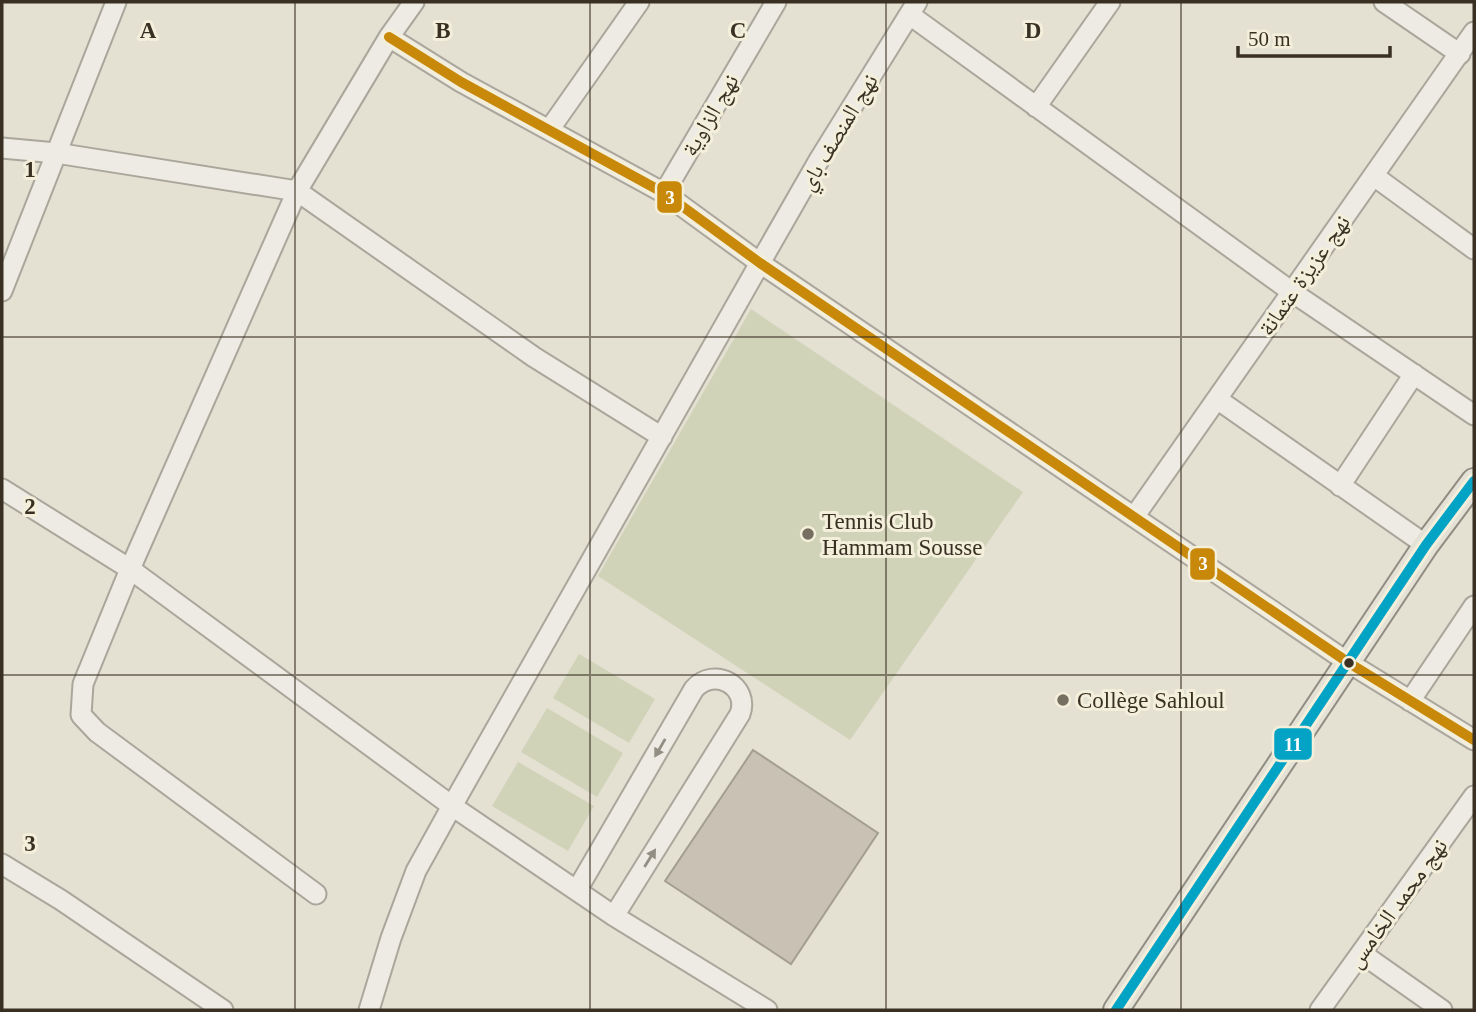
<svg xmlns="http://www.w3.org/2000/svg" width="1476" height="1012" font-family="'Times New Roman','Noto Naskh Arabic',serif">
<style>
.green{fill:#d0d3b8}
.building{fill:#c8c1b4;stroke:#a49e92;stroke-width:2}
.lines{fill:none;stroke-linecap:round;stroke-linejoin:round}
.minor-casing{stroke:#aaa69b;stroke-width:23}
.major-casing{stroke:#908c82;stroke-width:28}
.minor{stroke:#edebe3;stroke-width:19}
.major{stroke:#e4e1d6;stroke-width:24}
.bus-1-casing{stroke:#f3efdb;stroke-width:16}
.bus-2-casing{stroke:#f3efdb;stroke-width:16}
.bus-1{stroke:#c88809;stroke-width:10}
.bus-2{stroke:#03a3c5;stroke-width:10}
.oneway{fill:#938e83}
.grid{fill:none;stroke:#393023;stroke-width:2;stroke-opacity:0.55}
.poi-dot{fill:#756e61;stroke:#f3efdb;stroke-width:2.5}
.bus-dot{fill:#393023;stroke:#f3efdb;stroke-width:2.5}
.labels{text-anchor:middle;stroke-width:6;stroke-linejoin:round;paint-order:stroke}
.street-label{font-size:23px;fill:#393023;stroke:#f3efdb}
.poi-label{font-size:23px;fill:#393023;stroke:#f3efdb;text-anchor:start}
.grid-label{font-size:23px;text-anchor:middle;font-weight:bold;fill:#393023;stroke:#f3efdb;stroke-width:6;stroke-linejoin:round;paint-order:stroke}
.line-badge{stroke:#f3efdb;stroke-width:2.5}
.badge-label{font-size:19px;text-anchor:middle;font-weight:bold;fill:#fff}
</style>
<rect width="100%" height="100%" fill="#e4e1d3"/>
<path class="green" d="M751 309 1023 492 850 740 598 576Z
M579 654 655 699 629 743 553 698Z
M547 708 623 753 597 797 521 752Z
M518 762 594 806 568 851 492 806Z"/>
<path class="building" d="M753 750 878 833 791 964 665 881Z"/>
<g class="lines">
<defs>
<path id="minor" d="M1384 2 1460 54
M910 15 1292 292 1474 415
M389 37 461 82 664 193 760 263 1349 663 1474 740
M1036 107 1110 2
M549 130 639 2
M2 148 56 153 297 191 534 357 662 437
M1374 176 1474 249
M664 193 776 2
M2 291 116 2
M1217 399 1426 545
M1340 486 1414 374
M2 489 130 569 452 806 416 871 391 938 369 1010
M1134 517 1474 32
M1410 701 1474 606
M2 864 61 900 223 1010
M577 890 694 689C714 666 750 686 740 714L614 916
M316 894 97 732 81 715 83 684 130 569 297 191 389 37 414 2
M1361 953 1442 1010
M767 1010 614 916 452 806 760 263 819 160 917 2
M1320 1010 1474 796"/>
<path id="major" d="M1116 1010 1426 545 1474 481"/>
</defs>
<use href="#minor" class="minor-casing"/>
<use href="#major" class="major-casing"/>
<use href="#minor" class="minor"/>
<use href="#major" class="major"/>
<defs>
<path id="bus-1" d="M389 37 461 82 664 193 760 263 1349 663 1474 740"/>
<path id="bus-2" d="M1116 1010 1426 545 1474 481"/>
</defs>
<use href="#bus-1" class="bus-1-casing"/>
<use href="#bus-2" class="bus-2-casing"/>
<use href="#bus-1" class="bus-1"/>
<use href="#bus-2" class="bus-2"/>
</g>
<defs><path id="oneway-solid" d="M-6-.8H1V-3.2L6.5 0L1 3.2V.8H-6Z" transform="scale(1.75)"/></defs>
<g class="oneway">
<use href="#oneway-solid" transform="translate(660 748) rotate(120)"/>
<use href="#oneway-solid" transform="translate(650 858) rotate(-58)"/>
</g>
<path class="grid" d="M295 2V1010M590 2V1010M886 2V1010M1181 2V1010M2 337H1474M2 675H1474"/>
<g class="poi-dot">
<circle cx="808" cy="534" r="7"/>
<circle cx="1063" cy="700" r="7"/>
</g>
<circle class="bus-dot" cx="1349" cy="663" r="6"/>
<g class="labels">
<g class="street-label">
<text transform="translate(710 115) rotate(-60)" y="8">نهج الزاوية</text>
<text transform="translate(838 132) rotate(-59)" y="8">نهج المنصف باي</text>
<text transform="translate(1304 275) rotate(-55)" y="8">نهج عزيزة عثمانة</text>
<text transform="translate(1397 903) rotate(-54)" y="8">نهج محمد الخامس</text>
</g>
<g class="poi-label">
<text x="822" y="529">Tennis Club<tspan x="822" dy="26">Hammam Sousse</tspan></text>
<text x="1077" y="708">Collège Sahloul</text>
</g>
</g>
<g class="grid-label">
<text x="148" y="38">A</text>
<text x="443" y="38">B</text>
<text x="738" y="38">C</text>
<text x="1033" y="38">D</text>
<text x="30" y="177">1</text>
<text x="30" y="514">2</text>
<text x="30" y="851">3</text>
</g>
<g class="line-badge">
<rect x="656" y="180" width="27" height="34" rx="7" fill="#c88809"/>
<rect x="1189" y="547" width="27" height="34" rx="7" fill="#c88809"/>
<rect x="1273" y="727" width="40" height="34" rx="7" fill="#03a3c5"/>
</g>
<g class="badge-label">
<text x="670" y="204">3</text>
<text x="1203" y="570">3</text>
<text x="1293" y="751">11</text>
</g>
<rect width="1476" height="1012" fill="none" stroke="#393023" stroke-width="7"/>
<path d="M1238 46v10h152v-10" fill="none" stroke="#393023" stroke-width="3.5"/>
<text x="1248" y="46" font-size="21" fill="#393023" stroke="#f3efdb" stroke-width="5" paint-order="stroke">50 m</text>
</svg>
